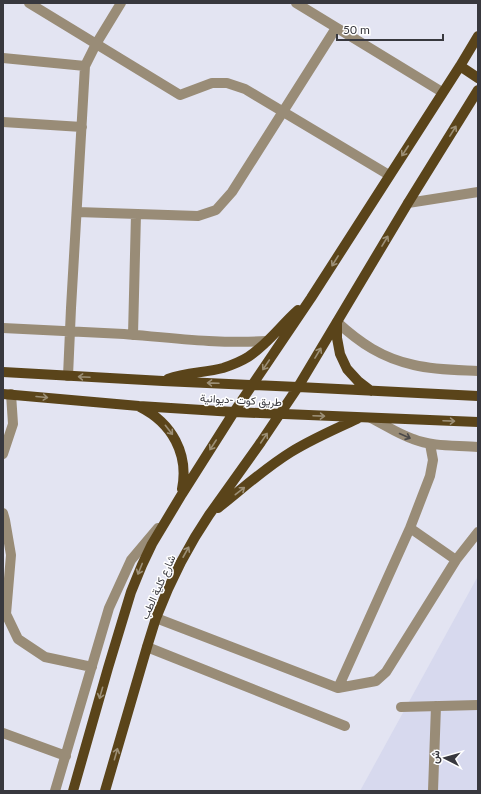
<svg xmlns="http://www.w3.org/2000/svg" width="481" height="794" font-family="Lato,Vazirmatn,sans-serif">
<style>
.built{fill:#d7d9ee}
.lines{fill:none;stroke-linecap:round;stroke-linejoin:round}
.minor{stroke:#998c77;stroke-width:10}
.major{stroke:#5a441a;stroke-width:10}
.oneway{stroke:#9c8f76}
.oneway2{stroke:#4b4949}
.labels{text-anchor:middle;stroke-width:3;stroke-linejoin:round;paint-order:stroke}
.street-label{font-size:11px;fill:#38383e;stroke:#fff}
</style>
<rect width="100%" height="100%" fill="#e3e4f2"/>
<path class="built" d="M478 576V791H360Z"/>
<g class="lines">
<path class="minor" d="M29 3 180 95 212 83H227L245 89 389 175
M296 3 442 92
M3 58 85 66
M3 122 82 127
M408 203 478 192
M77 212 198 216 216 210 232 192 336 28
M337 322C360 343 382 358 414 365 435 370 457 370 478 371
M3 328C43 330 84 332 124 334 172 338 219 344 267 341
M133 335 136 214
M68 376 71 308 85 66 96 44 121 3
M371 418C385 425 398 434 413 439 433 447 457 445 478 447
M3 454 13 424 11 394
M3 513 5 520 11 555 6 614 18 639 45 657 92 667
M410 528 456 560
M156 618 338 688 376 681 386 672 456 560 478 532
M147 647 345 726
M338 688 410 528 430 476 433 460 430 444
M401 707 478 705
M3 733 66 756
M55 791 109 608 131 560 158 528
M433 791 436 706"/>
<path class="major" d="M460 66 478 78
M337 323V338L340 354 347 369 358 381 371 391
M3 372 163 381 298 387 478 396
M168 379C186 372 205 373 223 368 232 365 240 362 248 357 267 345 281 325 298 310
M3 394 139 406 234 412 478 422
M140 407C172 423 189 454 182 489
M218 508C242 489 265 468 291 452 312 439 335 429 357 419
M73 791 108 668 131 592 142 565 152 544 182 494 234 412 311 298 460 66 478 36
M105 791 147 647 156 618 168 589 181 562 195 537 209 515 261 442 298 387 408 203 478 90"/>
</g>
<defs><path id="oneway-shaft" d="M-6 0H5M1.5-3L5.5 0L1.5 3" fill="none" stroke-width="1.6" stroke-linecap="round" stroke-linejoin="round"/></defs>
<g class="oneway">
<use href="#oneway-shaft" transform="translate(453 131) rotate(-58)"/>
<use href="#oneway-shaft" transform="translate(405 151) rotate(123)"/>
<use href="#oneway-shaft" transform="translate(385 241) rotate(-59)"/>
<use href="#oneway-shaft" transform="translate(335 261) rotate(122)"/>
<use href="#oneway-shaft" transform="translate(318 353) rotate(-59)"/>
<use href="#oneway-shaft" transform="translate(266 365) rotate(124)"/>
<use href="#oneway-shaft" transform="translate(84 377) rotate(-177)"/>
<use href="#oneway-shaft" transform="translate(213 383) rotate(-178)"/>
<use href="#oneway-shaft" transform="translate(42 397) rotate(5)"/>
<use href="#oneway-shaft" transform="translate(319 416) rotate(2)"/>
<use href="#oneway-shaft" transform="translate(449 421) rotate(2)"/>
<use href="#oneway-shaft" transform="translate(169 430) rotate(52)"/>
<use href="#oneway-shaft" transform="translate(264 438) rotate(-56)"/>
<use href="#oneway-shaft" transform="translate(213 445) rotate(123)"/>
<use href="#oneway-shaft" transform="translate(240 491) rotate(-38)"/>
<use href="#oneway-shaft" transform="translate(186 552) rotate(-61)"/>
<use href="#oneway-shaft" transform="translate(140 569) rotate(112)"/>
<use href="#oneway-shaft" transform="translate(101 693) rotate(106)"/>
<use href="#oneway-shaft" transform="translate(116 754) rotate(-74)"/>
</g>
<use class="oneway2" href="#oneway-shaft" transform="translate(405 436) rotate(24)"/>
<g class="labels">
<g class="street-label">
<text transform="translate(241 400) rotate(3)" y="4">طريق كوت -ديوانية</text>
<text transform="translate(158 587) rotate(-66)" y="4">شارع كلية الطب</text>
</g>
</g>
<rect width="481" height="794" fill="none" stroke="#38383e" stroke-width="8"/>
<g transform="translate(445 758) rotate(276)" stroke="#ffffff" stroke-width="3" paint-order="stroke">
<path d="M0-3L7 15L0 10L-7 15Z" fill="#38383e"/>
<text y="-6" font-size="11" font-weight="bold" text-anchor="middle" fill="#38383e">ش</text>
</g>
<path d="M337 34v6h106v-6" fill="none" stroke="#38383e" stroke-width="2"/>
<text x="343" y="34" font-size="12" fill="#38383e" stroke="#ffffff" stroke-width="3" paint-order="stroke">50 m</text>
</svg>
